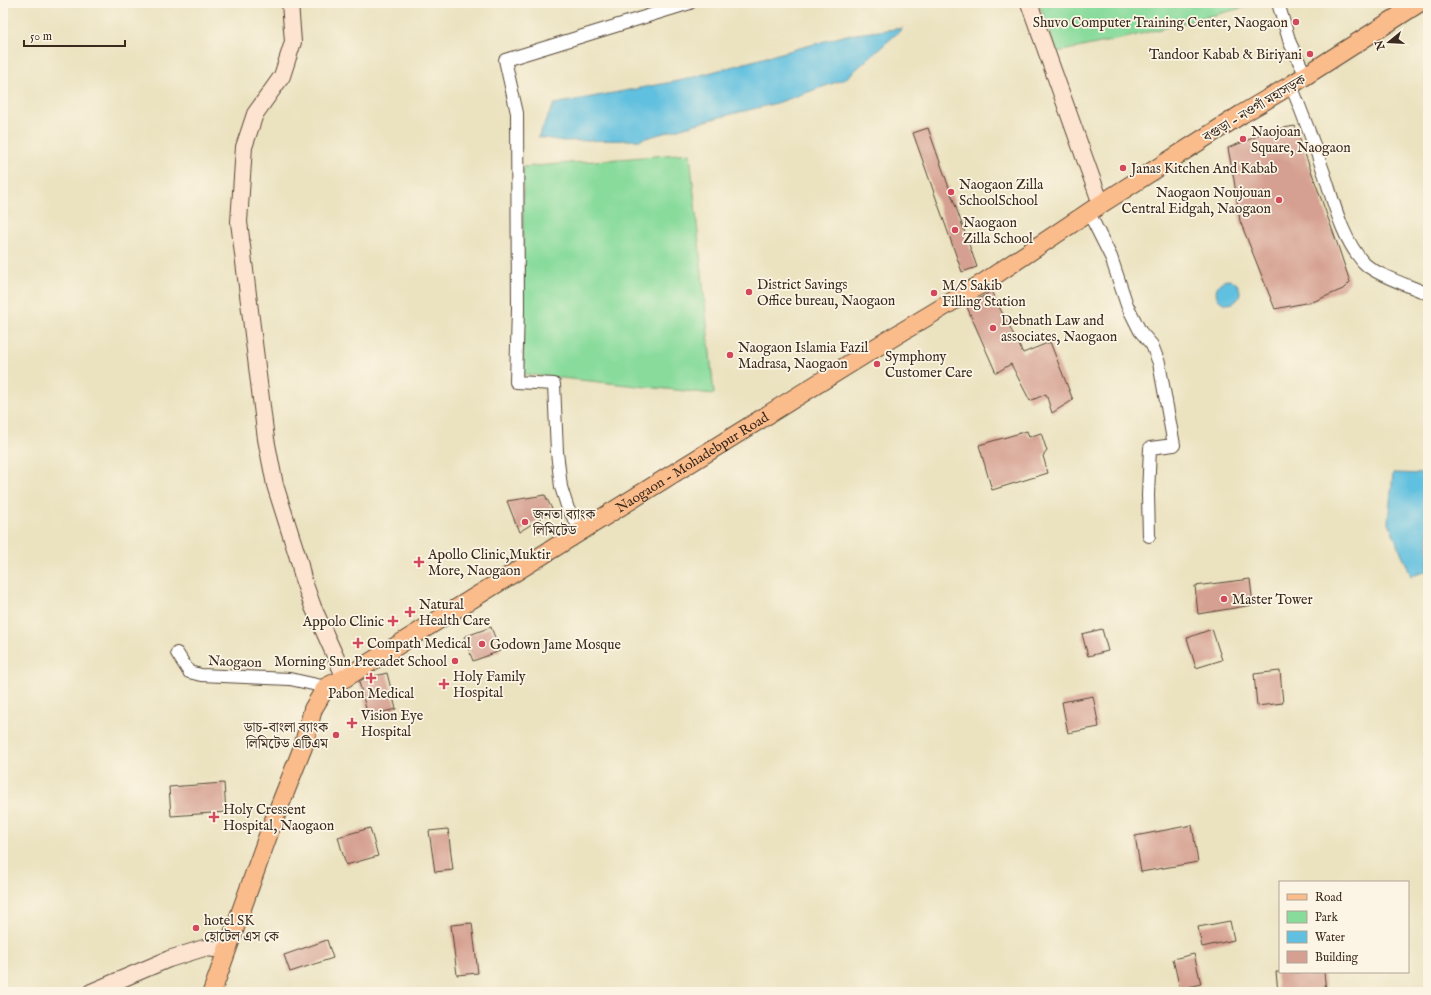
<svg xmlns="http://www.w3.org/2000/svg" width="1431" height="995" font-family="'IM FELL English','Noto Serif Bengali',serif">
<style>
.green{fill:#89db9c;stroke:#62825d}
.water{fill:#61c0df;stroke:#4e757e}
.building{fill:#d5a091}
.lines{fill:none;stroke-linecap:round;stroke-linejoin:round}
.street-casing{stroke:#554636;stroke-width:14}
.secondary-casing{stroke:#554636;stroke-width:18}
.primary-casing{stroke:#554636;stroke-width:20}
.street{stroke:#fff;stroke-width:12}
.secondary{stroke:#fde4d1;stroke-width:16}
.primary{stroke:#fabc8b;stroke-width:18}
.poi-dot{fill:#d1495b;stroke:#fcf5e5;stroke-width:1.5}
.labels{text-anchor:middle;stroke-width:3.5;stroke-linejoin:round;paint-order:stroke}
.poi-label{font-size:14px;fill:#3b2a1e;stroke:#fcf5e5;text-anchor:start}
.street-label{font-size:14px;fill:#3b2a1e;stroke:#fcf5e5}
</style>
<rect width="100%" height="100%" fill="#fcf5e5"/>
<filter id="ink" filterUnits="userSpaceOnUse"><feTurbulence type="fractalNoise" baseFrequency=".025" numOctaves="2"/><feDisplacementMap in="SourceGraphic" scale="8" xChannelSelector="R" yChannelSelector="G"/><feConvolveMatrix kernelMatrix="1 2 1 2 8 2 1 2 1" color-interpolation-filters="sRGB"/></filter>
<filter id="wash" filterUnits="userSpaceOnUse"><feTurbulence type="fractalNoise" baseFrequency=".012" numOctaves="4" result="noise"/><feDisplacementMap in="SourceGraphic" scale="16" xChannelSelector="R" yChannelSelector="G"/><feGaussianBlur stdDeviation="0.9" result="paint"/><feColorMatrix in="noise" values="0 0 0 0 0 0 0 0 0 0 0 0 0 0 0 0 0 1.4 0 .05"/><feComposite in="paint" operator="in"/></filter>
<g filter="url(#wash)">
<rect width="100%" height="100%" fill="#ebe2c0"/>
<path class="green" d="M1039 3H1261L1125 38 1057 52Z
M690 153 714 394 523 374V167Z"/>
<path class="water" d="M903 28 845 79 777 103 720 117 639 140 563 141 538 137 554 104 683 80 847 35Z
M1216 292a12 12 0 1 1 24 0a12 12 0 1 1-24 0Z
M1393 473 1428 474V571L1411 576 1388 521Z"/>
<g id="blocks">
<path class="building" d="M1295 126 1337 243 1350 282 1343 289 1315 301 1275 309 1240 221 1234 180 1228 148 1253 138 1266 131Z
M928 128 977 267 962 272 913 133Z
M991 291 1023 353 1050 342 1073 400 1052 413 1046 394 1030 401 1011 364 996 373 967 307Z
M1027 431 1029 437 1041 433 1047 451 1043 456 1048 473 992 490 979 445Z
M545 495 553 511 519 532 507 501Z
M1250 579 1253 605 1198 614 1195 586Z
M491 627 500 651 473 661 464 637Z
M1102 629 1108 651 1088 656 1082 634Z
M1212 629 1222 660 1196 668 1187 638Z
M1280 671 1283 703 1257 706 1254 674Z
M387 673 396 709 368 716 359 682 363 679Z
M1093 696 1099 727 1068 733 1062 702Z
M224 783 226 812 171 816 169 787Z
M1192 825 1198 862 1141 872 1135 836Z
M370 828 378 856 346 865 338 837Z
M448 829 453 870 435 872 429 831Z
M1230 921 1234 940 1202 947 1198 927Z
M472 923 478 973 457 975 451 925Z
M327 940 333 958 290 972 284 955Z
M1194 954 1201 984 1180 989 1173 959Z
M1276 972H1324L1326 992H1278Z"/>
</g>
</g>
<g filter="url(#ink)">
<use href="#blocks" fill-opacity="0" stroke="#554636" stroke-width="1"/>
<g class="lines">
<defs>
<path id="street" d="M1278 3 1290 43 1306 76
M1291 85C1303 115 1314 144 1324 173 1334 203 1342 238 1363 262 1375 275 1411 286 1428 294
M1089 213 1111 257 1127 305 1140 331 1152 345 1159 363 1174 445 1150 448 1148 495 1149 536
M582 531 568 509 561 487 557 452 554 384 516 382 518 309 517 113 505 60 690 3
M177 653 189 672 201 675 290 679 326 687"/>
<path id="secondary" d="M290 3 293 42 282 76 255 114 244 147 239 222 266 439 275 485 299 561 303 579 313 607 345 678
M1029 3 1101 204
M91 992 169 959 204 948 227 950"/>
<g id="primary">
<path id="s1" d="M212 992 270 830 303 747 313 709 326 687 345 678 875 348 983 283 1101 204 1242 114 1291 85 1419 3"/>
</g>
</defs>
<use href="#street" class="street-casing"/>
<use href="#secondary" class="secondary-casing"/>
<use href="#primary" class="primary-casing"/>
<use href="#street" class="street"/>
<use href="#secondary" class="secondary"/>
<use href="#primary" class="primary"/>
</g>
</g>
<g class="poi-dot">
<circle cx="1296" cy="22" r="4"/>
<circle cx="1310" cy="54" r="4"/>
<circle cx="1243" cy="139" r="4"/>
<circle cx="1123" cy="168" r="4"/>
<circle cx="951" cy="192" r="4"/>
<circle cx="1279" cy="200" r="4"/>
<circle cx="955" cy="230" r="4"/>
<circle cx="749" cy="292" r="4"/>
<circle cx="934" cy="293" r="4"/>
<circle cx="993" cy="328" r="4"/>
<circle cx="730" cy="355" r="4"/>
<circle cx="877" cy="364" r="4"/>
<circle cx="525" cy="522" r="4"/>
<path d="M417 556h4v4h4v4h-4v4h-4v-4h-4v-4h4z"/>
<circle cx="1224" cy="599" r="4"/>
<path d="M408 606h4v4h4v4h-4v4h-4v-4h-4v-4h4z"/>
<path d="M391 615h4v4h4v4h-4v4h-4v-4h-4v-4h4z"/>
<path d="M356 637h4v4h4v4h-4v4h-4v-4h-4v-4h4z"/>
<circle cx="482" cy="644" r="4"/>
<circle cx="455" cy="661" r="4"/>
<path d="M369 672h4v4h4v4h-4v4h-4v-4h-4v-4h4z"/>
<path d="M442 678h4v4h4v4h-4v4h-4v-4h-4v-4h4z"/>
<path d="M350 717h4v4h4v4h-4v4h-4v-4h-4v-4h4z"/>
<circle cx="336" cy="735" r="4"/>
<path d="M212 811h4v4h4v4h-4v4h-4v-4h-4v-4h4z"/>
<circle cx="196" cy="928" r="4"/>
</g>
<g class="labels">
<g class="poi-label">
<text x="1288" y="27" text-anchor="end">Shuvo Computer Training Center, Naogaon</text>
<text x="1302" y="59" text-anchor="end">Tandoor Kabab &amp; Biriyani</text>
<text x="1251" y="136">Naojoan<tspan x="1251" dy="16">Square, Naogaon</tspan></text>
<text x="1131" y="173">Janas Kitchen And Kabab</text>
<text x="959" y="189">Naogaon Zilla<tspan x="959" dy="16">SchoolSchool</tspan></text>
<text x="1271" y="197" text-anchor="end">Naogaon Noujouan<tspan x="1271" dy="16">Central Eidgah, Naogaon</tspan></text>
<text x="963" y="227">Naogaon<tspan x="963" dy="16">Zilla School</tspan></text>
<text x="757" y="289">District Savings<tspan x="757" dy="16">Office bureau, Naogaon</tspan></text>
<text x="942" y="290">M/S Sakib<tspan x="942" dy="16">Filling Station</tspan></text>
<text x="1001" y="325">Debnath Law and<tspan x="1001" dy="16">associates, Naogaon</tspan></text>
<text x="738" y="352">Naogaon Islamia Fazil<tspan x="738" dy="16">Madrasa, Naogaon</tspan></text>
<text x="885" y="361">Symphony<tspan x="885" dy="16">Customer Care</tspan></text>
<text x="533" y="519">জনতা ব্যাংক<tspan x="533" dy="16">লিমিটেড</tspan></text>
<text x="428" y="559">Apollo Clinic,Muktir<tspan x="428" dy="16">More, Naogaon</tspan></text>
<text x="1232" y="604">Master Tower</text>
<text x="419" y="609">Natural<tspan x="419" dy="16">Health Care</tspan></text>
<text x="384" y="626" text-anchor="end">Appolo Clinic</text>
<text x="367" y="648">Compath Medical</text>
<text x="490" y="649">Godown Jame Mosque</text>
<text x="447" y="666" text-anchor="end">Morning Sun Precadet School</text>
<text x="453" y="681">Holy Family<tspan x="453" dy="16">Hospital</tspan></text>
<text x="371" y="698" text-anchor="middle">Pabon Medical</text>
<text x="361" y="720">Vision Eye<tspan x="361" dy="16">Hospital</tspan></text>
<text x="328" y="732" text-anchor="end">ডাচ-বাংলা ব্যাংক<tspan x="328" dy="16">লিমিটেড এটিএম</tspan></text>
<text x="223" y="814">Holy Cressent<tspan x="223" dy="16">Hospital, Naogaon</tspan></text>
<text x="204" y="925">hotel SK<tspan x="204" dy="16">হোটেল এস কে</tspan></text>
</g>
<g class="street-label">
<text transform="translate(1254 108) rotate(-31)" y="5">বগুড়া - নওগাঁ মহাসড়ক</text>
<text dy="5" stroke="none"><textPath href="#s1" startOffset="756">Naogaon - Mohadebpur Road</textPath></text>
<text transform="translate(235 661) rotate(2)" y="5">Naogaon</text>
</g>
</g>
<rect width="1431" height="995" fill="none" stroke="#fcf5e5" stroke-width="16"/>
<rect x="1279" y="881" width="130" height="92" fill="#fcf5e5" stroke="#afa495"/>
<rect x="1287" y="894" width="20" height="6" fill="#fabc8b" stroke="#afa495"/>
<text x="1315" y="901" font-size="12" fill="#3b2a1e">Road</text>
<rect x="1287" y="911" width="20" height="12" fill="#89db9c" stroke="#afa495"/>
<text x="1315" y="921" font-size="12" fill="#3b2a1e">Park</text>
<rect x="1287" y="931" width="20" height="12" fill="#61c0df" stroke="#afa495"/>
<text x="1315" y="941" font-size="12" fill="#3b2a1e">Water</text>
<rect x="1287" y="951" width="20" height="12" fill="#d5a091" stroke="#afa495"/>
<text x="1315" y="961" font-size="12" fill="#3b2a1e">Building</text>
<g transform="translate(1389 42) rotate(252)" stroke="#fcf5e5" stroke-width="3" paint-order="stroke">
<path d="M0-3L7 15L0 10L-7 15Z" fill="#3b2a1e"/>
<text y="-6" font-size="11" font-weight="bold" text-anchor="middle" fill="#3b2a1e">N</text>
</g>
<path d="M24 40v6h101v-6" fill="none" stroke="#3b2a1e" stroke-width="2"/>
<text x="30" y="40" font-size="12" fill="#3b2a1e" stroke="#fcf5e5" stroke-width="3" paint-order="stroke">50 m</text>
</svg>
